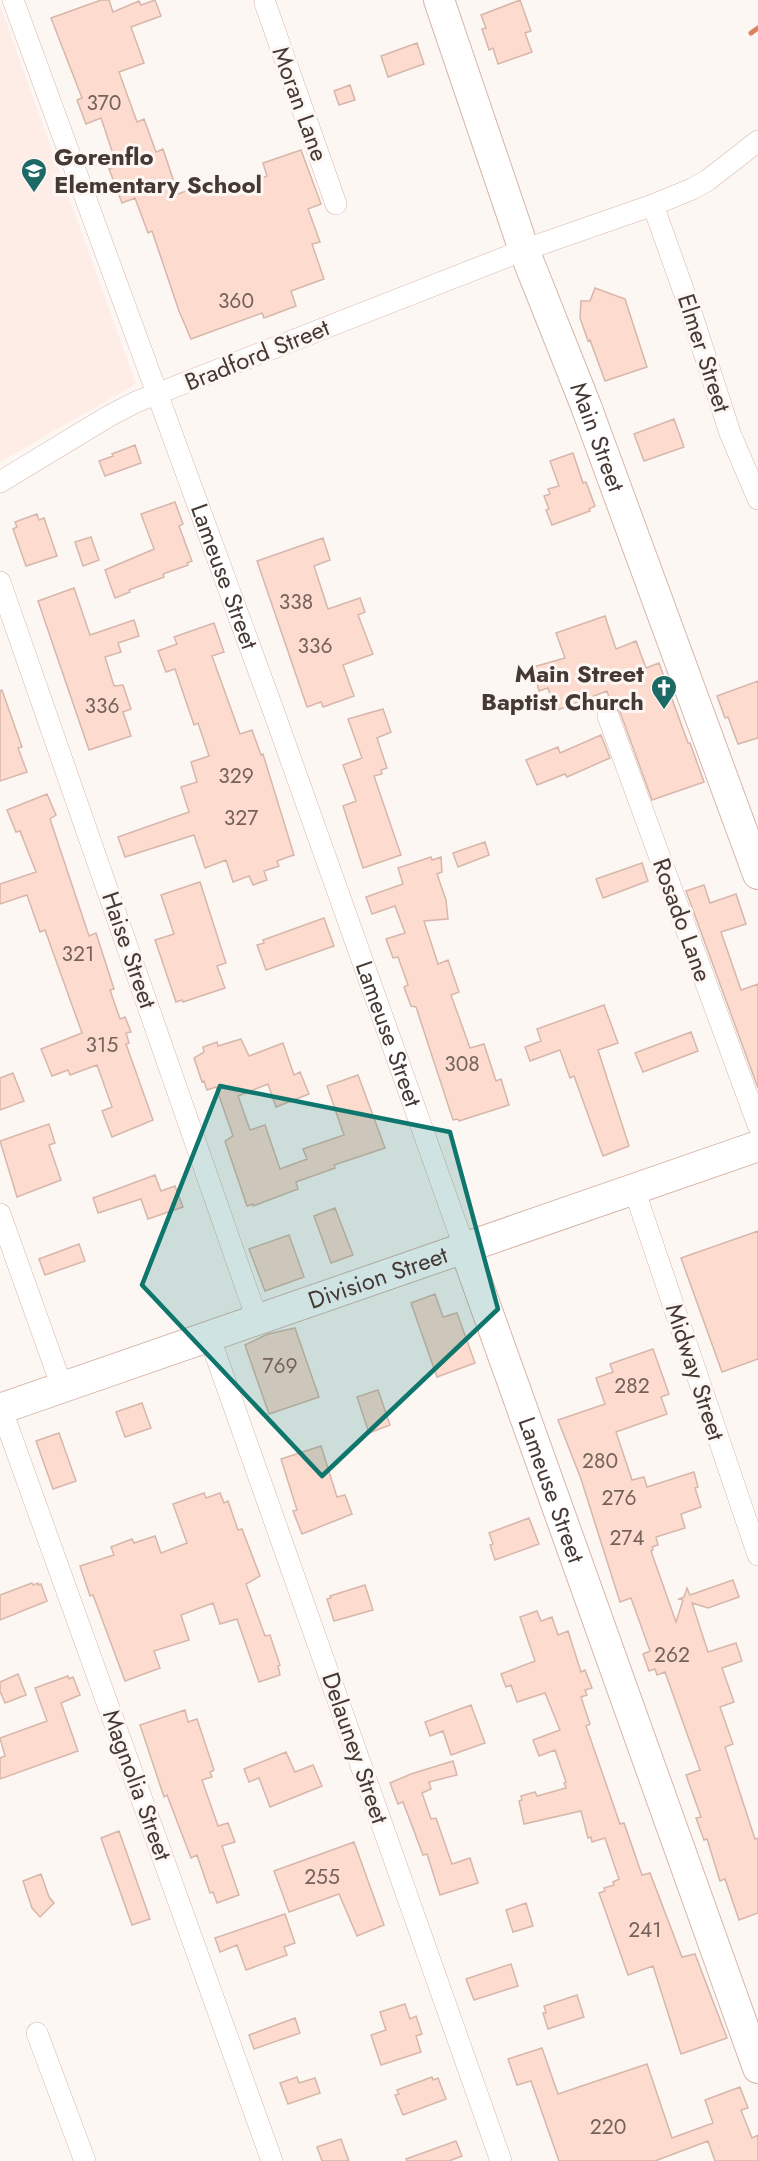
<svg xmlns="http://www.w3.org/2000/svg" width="758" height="2161" font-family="Jost,sans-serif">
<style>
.built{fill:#feede6}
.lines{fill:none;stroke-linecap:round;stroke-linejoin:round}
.stream{stroke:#db8361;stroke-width:5}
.building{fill:#fddbcf;stroke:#d7b7ab;stroke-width:1.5}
.street-casing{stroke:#d7b7ab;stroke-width:22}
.secondary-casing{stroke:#d7b7ab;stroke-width:32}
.street{stroke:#fff;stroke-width:21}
.secondary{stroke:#fff;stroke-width:30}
.marked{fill:#0f766e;fill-opacity:0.2;stroke:#0f766e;stroke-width:4.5;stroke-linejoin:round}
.labels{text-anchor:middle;stroke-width:6;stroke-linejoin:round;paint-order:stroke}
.number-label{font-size:21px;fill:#74625b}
.street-label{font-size:24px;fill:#463934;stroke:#fdf7f4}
.poi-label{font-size:24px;font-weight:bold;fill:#463934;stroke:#fdf7f4;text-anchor:start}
</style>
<rect width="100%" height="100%" fill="#fdf7f4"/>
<path class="built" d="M0 5 136 384 0 462Z"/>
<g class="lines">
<path class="stream" d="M751 33 758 28"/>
</g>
<path class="building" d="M101 0H109L113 12 139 1 141 5 155 0 161 16 131 27 144 63 119 72 137 122 144 119 156 152 163 149 178 194 217 179 223 194 267 176 263 163 301 150 321 204 308 209 320 242 312 244 324 279 291 291 296 306 264 318 262 313 191 339 179 311 152 231 148 233 135 198 122 203 109 169 117 166 101 118 86 124 77 100 82 98 51 18Z
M520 0 531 31 525 33 532 52 498 64 493 48 489 50 482 29 486 28 481 15Z
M417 43 424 64 388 77 381 56Z
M350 85 355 100 339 105 334 91Z
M595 288 625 299 647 367 605 381 590 340 588 341 580 318 581 301H590Z
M674 419 684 447 644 461 634 434Z
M135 445 141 463 105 476 99 461 113 456 112 454Z
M573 453 583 483 586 482 595 506 589 509 590 511 552 525 546 510 549 509 544 496 550 494 548 489 559 486 550 461Z
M175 502 183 524 179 526 192 561 187 563 188 565 163 574 164 577 129 590 130 592 115 598 105 570 154 549 141 514Z
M37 514 39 520 44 518 57 556 26 566 13 529 17 527 15 522Z
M91 537 99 560 83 566 75 542Z
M323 538 330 560 314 566 328 609 360 598 365 612 358 615 373 654 343 665 354 696 323 707 321 702 307 707 257 561Z
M74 588 90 635 134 620 139 636 118 643 121 652 105 657 114 686 123 685 131 709 123 712 131 736 89 750 38 601Z
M605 616 616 649 636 641 646 668 659 663 688 743H690L704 782 652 800 620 712 611 704 607 691 555 711 548 688 539 691 533 667 565 658 556 633Z
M214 623 224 652 212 656 240 734 252 730 261 755 263 754 294 855 277 861 279 866 264 871 267 880 253 885 249 876 233 882 226 860 205 868 194 835 125 857 118 837 189 812 181 787 197 782 191 762 209 756 198 723 194 725 175 669 166 672 158 651 177 644 174 637Z
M758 681V738L738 744 728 717 725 718 717 696Z
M2 690 22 747 18 748 27 772 0 781V691Z
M383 709 391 732 377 738 387 768 381 770 382 774 374 776 401 855 363 868 343 806 356 801 343 765 362 758 348 719Z
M601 735 610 758 567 777 565 774 537 785 526 760 558 747 560 753Z
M47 794 56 815 50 819 89 936 96 933 114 989 110 990 120 1019 125 1017 131 1032 126 1033 129 1043 126 1044 153 1120 112 1137 102 1111 112 1107 97 1065 70 1075 68 1070 52 1076 41 1049 82 1033 45 930 40 932 27 895 0 904V884L36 872 20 831 16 832 7 810Z
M485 842 489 855 458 867 453 853Z
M431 857 432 860 441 857 442 872 437 874 446 900 448 919 424 921 438 964 448 960 459 992 451 995 470 1048 484 1044 496 1081 501 1079 509 1105 459 1121 458 1119 453 1120 416 1007 411 1006 404 987 408 985 398 957 393 958 386 939 405 933 395 906 372 914 366 897 403 884 398 868Z
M642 863 648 881 603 898 596 879Z
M200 882 226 963 217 966 225 988 183 1002 182 1000 176 1002 155 940 174 934 161 895Z
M704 885 710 903 736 894 746 924 721 932 741 990 758 984V1088L686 891Z
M324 918 334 946 266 970 257 945 264 943 263 940Z
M604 1005 618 1043 598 1050 629 1146 603 1156 574 1076 570 1078 560 1050 530 1061 525 1047 541 1041 537 1029Z
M691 1032 698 1051 643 1072 635 1053Z
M241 1039 249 1056 283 1043 294 1075 300 1072 309 1094 276 1107 268 1084 238 1096 250 1130 265 1125 280 1169 307 1159 303 1149 344 1135 327 1086 358 1075 385 1148 334 1165 335 1168 296 1182 298 1189 253 1206V1204L247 1206 225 1141 233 1136 216 1087 207 1090 204 1081 202 1082 194 1058 204 1052 203 1047 217 1042 218 1046Z
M13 1073 24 1101 0 1110V1078Z
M49 1124 55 1143 49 1145 61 1180 17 1197 0 1141Z
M155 1175 161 1191 175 1186 183 1207 148 1219 141 1199 98 1213 93 1198Z
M335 1208 353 1255 331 1263 314 1216Z
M758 1231V1359L722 1372 681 1258Z
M289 1235 304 1277 265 1291 249 1249Z
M79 1244 85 1261 45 1275 39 1259Z
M435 1294 443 1317 457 1313 475 1363 437 1377 411 1303Z
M295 1328 319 1397 269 1414 245 1345 268 1334Z
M653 1349 669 1394 661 1397 667 1414 616 1432 632 1480 644 1477 647 1487 694 1472 698 1487 695 1488 701 1507 681 1514 685 1528 656 1537 658 1545 652 1547 653 1550 651 1551 676 1622 683 1600 679 1599 684 1597 687 1588 690 1595 733 1580 739 1597 708 1608 692 1603 708 1652 736 1643 742 1661 722 1668 734 1702 720 1707 733 1744 725 1747 755 1839 758 1838V1913L739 1920 725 1879 720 1881 707 1839 704 1840 696 1818 701 1817 686 1775 700 1770 665 1672 657 1675 655 1669 649 1671 643 1654 650 1651 631 1598 620 1602 581 1479 558 1420 605 1404 596 1378 613 1372 610 1364Z
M378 1390 390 1425 369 1433 357 1397Z
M142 1403 151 1428 125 1437 116 1412Z
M59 1433 76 1481 53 1489 36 1441Z
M321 1446 337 1497 345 1495 352 1514 302 1534 293 1511 297 1510 281 1459Z
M204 1493 206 1498 220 1493 224 1503 228 1501 238 1530 242 1529 260 1576 246 1584 265 1636 270 1635 280 1665 278 1666 280 1675 259 1682 237 1619 220 1624 213 1603 181 1615 189 1640 154 1651 160 1668 125 1681 93 1595 90 1596 80 1566 114 1555 111 1547 132 1539 134 1543 155 1536 161 1553 187 1543 173 1504Z
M529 1518 539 1544 495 1560 490 1545 493 1544 489 1533Z
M32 1583 33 1585 38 1583V1585L41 1584 47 1601 0 1620V1595Z
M365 1585 373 1610 334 1621 327 1599 331 1598 330 1596Z
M537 1611 541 1621 552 1617 558 1635 568 1631 581 1672 585 1670 592 1688 585 1690 587 1695 581 1697 590 1724 586 1726 620 1824 624 1823 642 1875 650 1873 682 1957 695 1954 727 2038 681 2054 653 1966 628 1975 599 1893 605 1891 604 1888 614 1885 613 1882 619 1879 605 1838 592 1842 591 1837 588 1838 581 1811 524 1824 519 1801 522 1800 521 1796 535 1792 537 1796 566 1788 564 1783 566 1782 555 1750 539 1756 533 1740 560 1730 545 1693 517 1702 511 1685 506 1687 501 1674 535 1661 520 1617Z
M18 1674 26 1695 5 1703 0 1691V1682Z
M68 1676 69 1679 73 1677 80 1695 61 1703 78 1751 0 1779V1758L5 1756 0 1738 47 1721 35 1688Z
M471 1705 485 1743 451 1755 443 1731 430 1736 425 1722Z
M185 1710 188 1722 197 1719 214 1770 210 1772 212 1777 202 1780 218 1826 228 1823 235 1842 222 1846 239 1895 217 1903 213 1892 210 1893 197 1855 191 1858 167 1795 164 1797 140 1725Z
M286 1752 295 1772 313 1765 322 1786 270 1807 259 1778 249 1782 244 1769Z
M453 1761 457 1775 429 1782 431 1789 422 1793 431 1819 436 1818 452 1864 470 1858 478 1883 440 1895 427 1854 423 1855 403 1802 398 1804 390 1783 411 1774Z
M119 1831 150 1919 132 1925 101 1838Z
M354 1842 384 1925 357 1936 339 1894 289 1912 274 1871Z
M41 1874 49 1897 54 1903 40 1917 32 1908 23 1881Z
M526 1903 533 1926 513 1932 506 1910Z
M285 1914 295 1943 284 1947 287 1955 246 1970 237 1945 220 1952 215 1938Z
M511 1964 518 1986 474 2000 466 1979Z
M577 1995 584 2017 548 2029 543 2013H546L544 2006Z
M405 2004 410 2019 416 2016 422 2034 416 2036 421 2052 381 2065 371 2035 386 2030 380 2012Z
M295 2018 300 2033 254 2049 249 2035Z
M542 2048 558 2094 647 2064 672 2138 713 2123 705 2100 740 2087 748 2108 741 2110 752 2138 758 2135V2161H715L708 2141 655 2161H559L531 2081 517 2085 508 2059Z
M297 2077 299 2083 315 2078 320 2093 288 2104 280 2083Z
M432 2077 433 2080 438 2078 446 2099 403 2115 395 2095 399 2094 397 2090Z
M341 2139 349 2161H322L317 2147Z
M456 2141 462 2156 449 2161H407L406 2159Z"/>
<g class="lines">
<defs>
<g id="street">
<path id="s1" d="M13 0 276 718 465 1249"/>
<path d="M265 3 336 204"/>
<path d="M653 205 690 309 730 433 758 499"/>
<path d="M0 482 109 416 136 402 524 250 653 205 692 189 708 180 758 141"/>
<path d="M0 582 257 1319"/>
<path d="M608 716 758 1125"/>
<path d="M634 1189 758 1555"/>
<path d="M0 1214 62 1387"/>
<path d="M209 1336 501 2161"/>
<path d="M1 1408 272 2161"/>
<path d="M37 2033 85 2161"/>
</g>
<g id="secondary">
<path id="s2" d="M439 0 524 250 586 406 758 874"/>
<path id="s3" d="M465 1249 758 2068"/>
<path id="s4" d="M0 1409 758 1146"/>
</g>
</defs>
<use href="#street" class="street-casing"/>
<use href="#secondary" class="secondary-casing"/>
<use href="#street" class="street"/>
<use href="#secondary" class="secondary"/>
</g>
<path class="marked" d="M220 1086 450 1132 498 1309 322 1476 142 1285Z"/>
<defs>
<symbol id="school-pin" viewBox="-11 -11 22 30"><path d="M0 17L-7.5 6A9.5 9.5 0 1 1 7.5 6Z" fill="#1d6966" stroke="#fdf7f4"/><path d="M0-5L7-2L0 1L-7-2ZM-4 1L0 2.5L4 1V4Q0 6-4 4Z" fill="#fff"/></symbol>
<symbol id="church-pin" viewBox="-11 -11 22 30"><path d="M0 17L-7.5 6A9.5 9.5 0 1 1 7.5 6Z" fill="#1d6966" stroke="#fdf7f4"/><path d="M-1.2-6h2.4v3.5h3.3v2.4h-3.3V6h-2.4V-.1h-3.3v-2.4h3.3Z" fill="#fff"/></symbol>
</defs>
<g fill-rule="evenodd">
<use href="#school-pin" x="19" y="156" width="30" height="40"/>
<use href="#church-pin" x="649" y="673" width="30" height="40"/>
</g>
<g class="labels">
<g class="number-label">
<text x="104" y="110">370</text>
<text x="236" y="308">360</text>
<text x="296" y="609">338</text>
<text x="315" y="653">336</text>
<text x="102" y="713">336</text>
<text x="236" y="783">329</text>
<text x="241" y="825">327</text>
<text x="78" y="961">321</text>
<text x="102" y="1052">315</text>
<text x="462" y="1071">308</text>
<text x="280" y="1373">769</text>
<text x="632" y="1393">282</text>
<text x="600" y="1468">280</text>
<text x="619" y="1505">276</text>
<text x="627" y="1545">274</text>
<text x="672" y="1662">262</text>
<text x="322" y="1884">255</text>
<text x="645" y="1937">241</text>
<text x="608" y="2134">220</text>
</g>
<g class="street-label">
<text transform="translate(300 104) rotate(70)" y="8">Moran Lane</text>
<text transform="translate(704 353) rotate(72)" y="8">Elmer Street</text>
<text transform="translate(257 355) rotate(-22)" y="8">Bradford Street</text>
<text dy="8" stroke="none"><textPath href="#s2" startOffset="465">Main Street</textPath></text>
<text dy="8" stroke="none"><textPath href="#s1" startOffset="614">Lameuse Street</textPath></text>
<text transform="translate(682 920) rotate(70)" y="8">Rosado Lane</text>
<text transform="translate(129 950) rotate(71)" y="8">Haise Street</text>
<text dy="8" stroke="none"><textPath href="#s1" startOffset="1100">Lameuse Street</textPath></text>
<text dy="8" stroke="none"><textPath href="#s4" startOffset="400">Division Street</textPath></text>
<text transform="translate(695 1372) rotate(72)" y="8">Midway Street</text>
<text dy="8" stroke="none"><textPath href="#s3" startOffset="256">Lameuse Street</textPath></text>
<text transform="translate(355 1748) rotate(71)" y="8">Delauney Street</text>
<text transform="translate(137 1785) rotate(70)" y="8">Magnolia Street</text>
</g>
<g class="poi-label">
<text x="54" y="165">Gorenflo<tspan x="54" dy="28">Elementary School</tspan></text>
<text x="644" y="682" text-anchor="end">Main Street<tspan x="644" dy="28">Baptist Church</tspan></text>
</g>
</g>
</svg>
